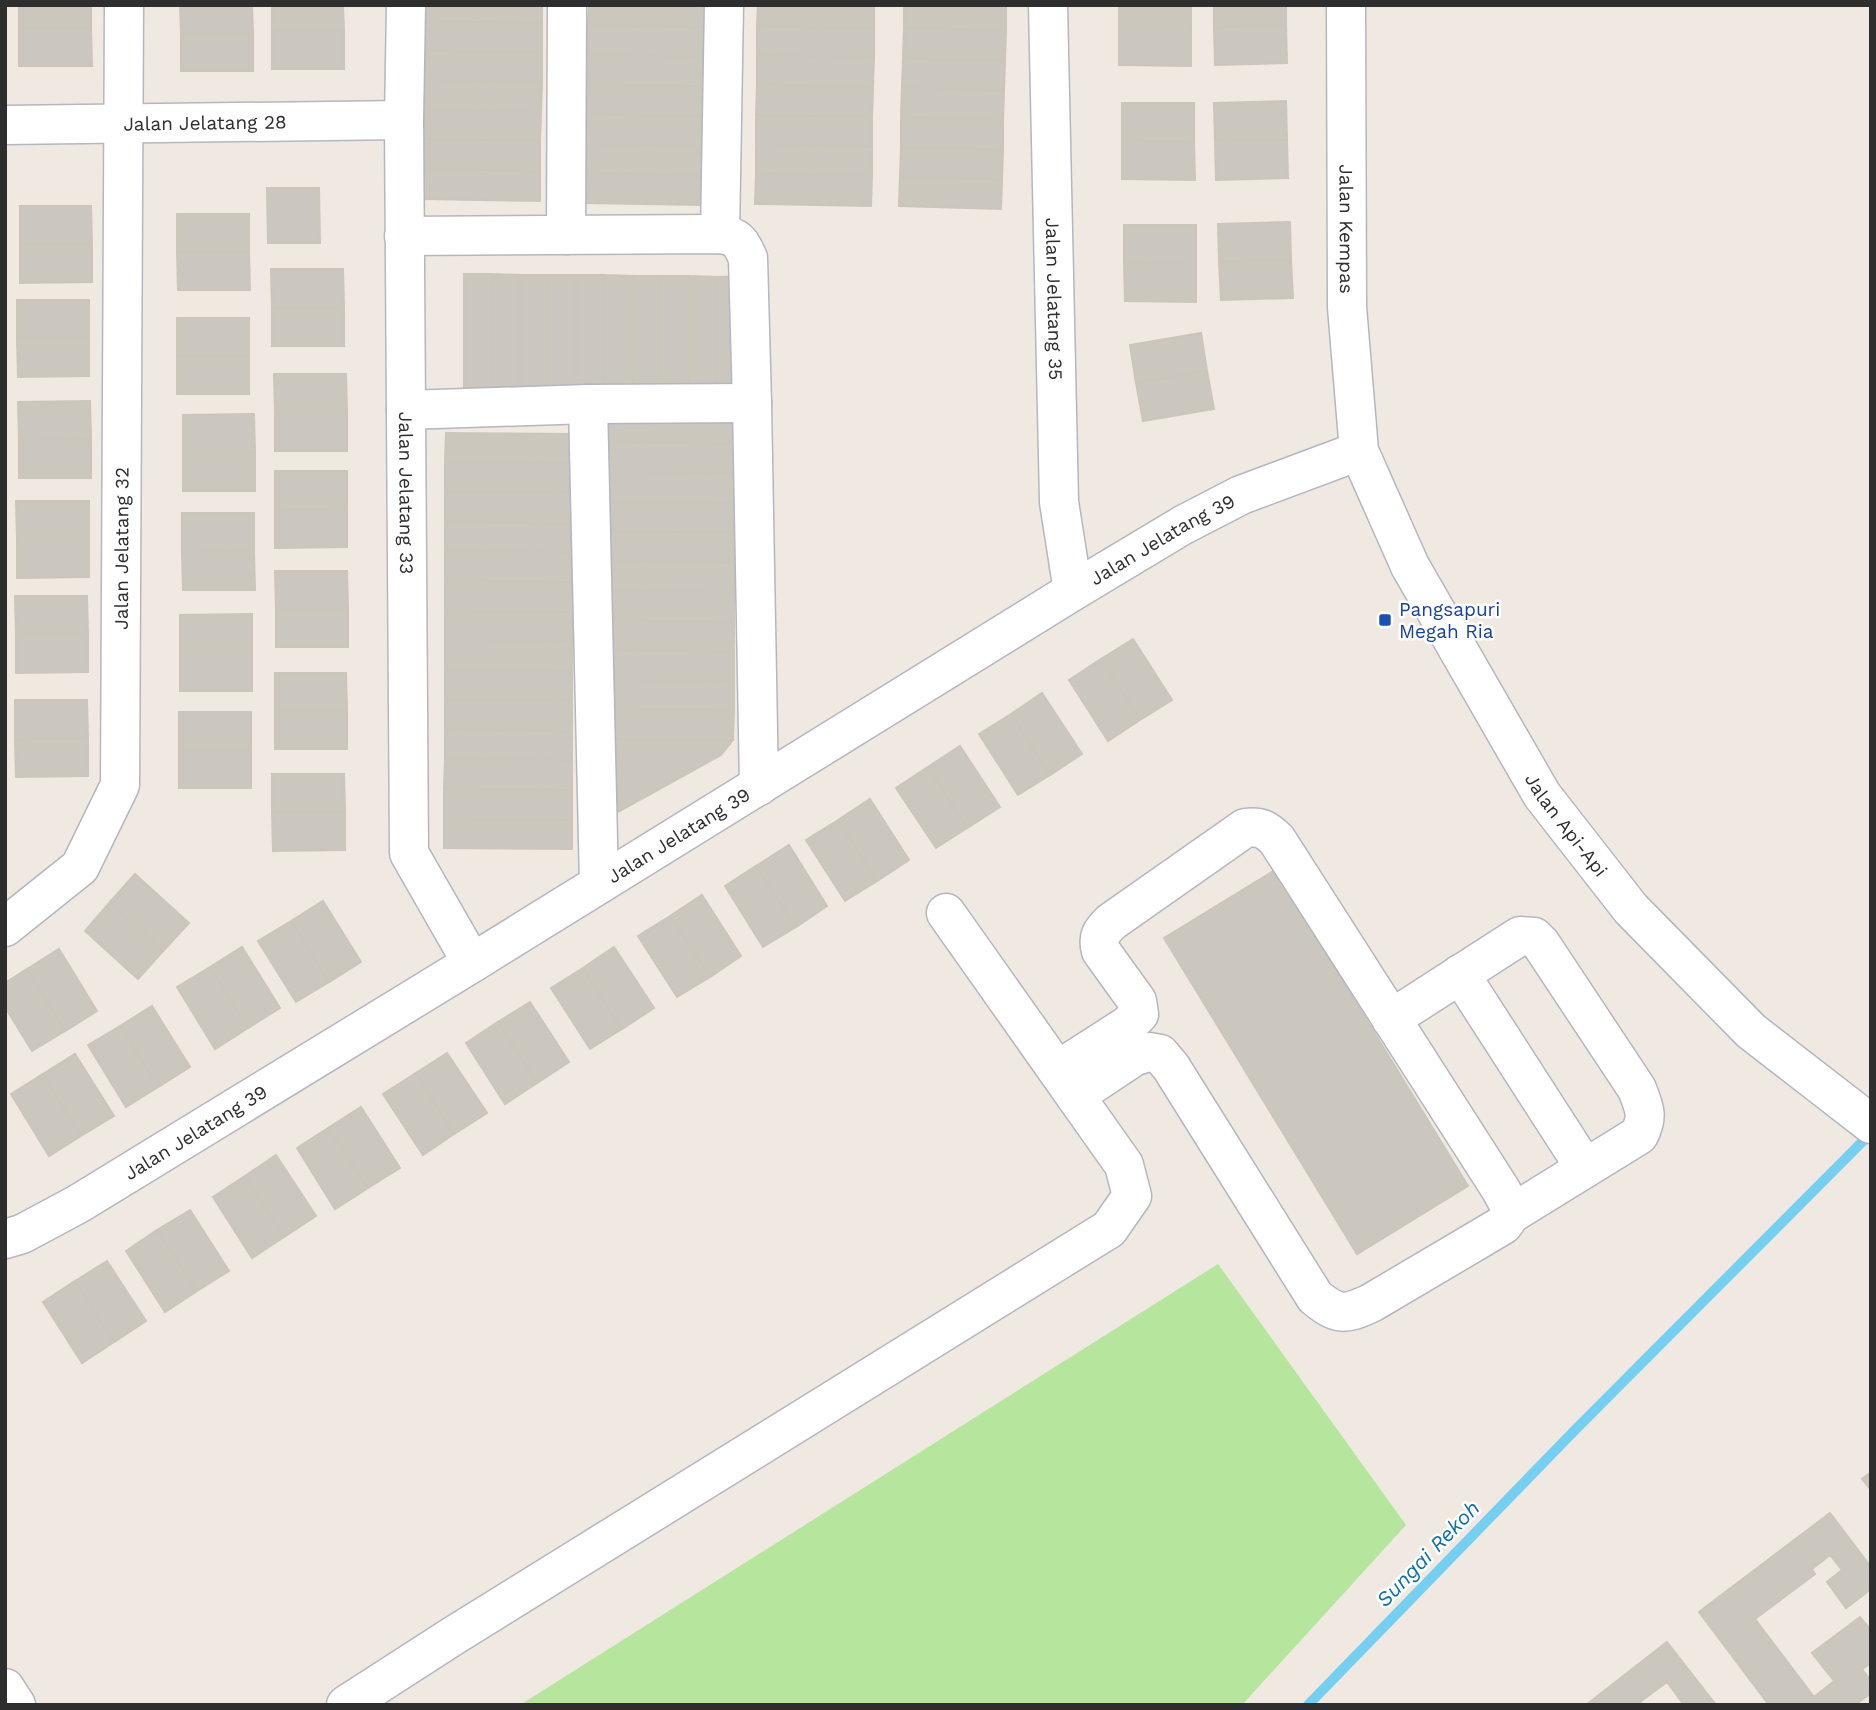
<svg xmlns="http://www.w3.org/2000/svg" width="1876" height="1710" font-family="'Work Sans',sans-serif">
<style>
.green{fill:#b6e59e}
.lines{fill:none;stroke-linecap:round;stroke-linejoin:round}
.stream{stroke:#75cff0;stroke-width:10}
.building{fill:#cbc7bf;stroke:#cbc5ba;stroke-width:2}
.minor-casing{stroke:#b4b7c1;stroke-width:41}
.minor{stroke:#fff;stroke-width:38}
.transit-dot{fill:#1a4fb4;stroke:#fff;stroke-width:2.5}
.labels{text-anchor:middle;stroke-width:5;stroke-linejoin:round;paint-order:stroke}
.street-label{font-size:19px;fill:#2e2e2e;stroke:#fff}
.transit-label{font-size:19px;fill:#164399;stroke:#fff;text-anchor:start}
.water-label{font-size:21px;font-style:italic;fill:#0d6fa3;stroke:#fff}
</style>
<rect width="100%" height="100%" fill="#efe9e1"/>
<path class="green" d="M1218 1264 1406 1525 1242 1705H520Z"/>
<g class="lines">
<path class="stream" d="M1308 1705 1575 1430 1871 1133"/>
</g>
<path class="building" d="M19 5H91V28H19Z
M180 5H252L253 33H181Z
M272 5H343L344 31H272Z
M426 5H542V23L426 21Z
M589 5H705V27L588 25Z
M758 5H874V28L757 26Z
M904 5H1006V31L904 28Z
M1119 5H1191V27H1119Z
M1214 5H1286V25L1214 27Z
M426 21 542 23V53L425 50Z
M588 25 705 27 704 57 588 55Z
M1286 25 1287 63 1215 65 1214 27Z
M757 26 874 28V57L757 55Z
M1119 27H1191V66L1119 65Z
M19 28H91L92 66H19Z
M904 28 1006 31 1005 61 903 58Z
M272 31H344V69H272Z
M181 33H253V71H181Z
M425 50 542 53V82L425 80Z
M588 55 704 57V86L588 85Z
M757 55 874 57 873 87 757 85Z
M903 58 1005 61 1004 91 902 87Z
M425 80 542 82 541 112 425 110Z
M588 85 704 86 703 116 587 114Z
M757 85 873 87 872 117 756 115Z
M902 87 1004 91 1003 120 901 117Z
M1286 101 1287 140 1215 141 1214 103Z
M1122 103H1194V142L1122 141Z
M425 110 541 112 540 141 424 139Z
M587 114 703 116V146L587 144Z
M756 115 872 117V146L756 144Z
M901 117 1003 120V150L901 147Z
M424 139 540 141V171L424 169Z
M1287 140 1288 178 1216 180 1215 141Z
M1122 141 1194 142 1195 180 1122 179Z
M587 144 703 146V176L587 173Z
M756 144 872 146V176L756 174Z
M901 147 1003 150 1002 179 900 177Z
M424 169 540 171V201L424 199Z
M587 173 703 176 702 205 586 203Z
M756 174 872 176 871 206 755 204Z
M900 177 1002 179 1001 209 899 206Z
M267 188H319L320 243H268Z
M20 206H91L92 244H20Z
M177 214H249V252H177Z
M1290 222 1291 260 1219 262 1218 224Z
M1124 225H1196V264L1124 263Z
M20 244H92V282L20 283Z
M177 252H249L250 290H178Z
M1291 260 1293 298 1221 300 1219 262Z
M1124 263 1196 264V302L1125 301Z
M271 269H343L344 307 272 308Z
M464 274H492V387H464Z
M492 274 520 275V387H492Z
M520 275H548V388L520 387Z
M548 275H576V388H548Z
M576 275H605V388H576Z
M605 275 633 276V389L605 388Z
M633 276H661V389H633Z
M661 276H689V389H661Z
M689 276 717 277V389H689Z
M745 276V389H717V277Z
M17 300H89V338H17Z
M344 307V346H272V308Z
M177 318H249V356H177Z
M1201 333 1207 371 1136 383 1130 345Z
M17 338H89V376L18 377Z
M177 356H249V394H177Z
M1207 371 1214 409 1143 421 1136 383Z
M274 374H346L347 413H275Z
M90 401 91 439 19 440 18 402Z
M275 413H347V451H275Z
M608 413 735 414 734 443 607 442Z
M254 414 255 453H183V415Z
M446 433 573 434V463L445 462Z
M91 439V478H19V440Z
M607 442 734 443V473L607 472Z
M183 453H255V491H183Z
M445 462 573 463V493L445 492Z
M275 471H347V509L275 510Z
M607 472 734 473V503L607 502Z
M445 492 573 493V523L445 522Z
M16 501H89V539H17Z
M607 502 734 503V533L607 531Z
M347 509V547L275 548V510Z
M182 513H254V551L182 552Z
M445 522 573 523V552L445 551Z
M607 531 734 533V562L607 561Z
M17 539H89V577L17 578Z
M254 551 255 590H183L182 552Z
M445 551 573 552V582L445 581Z
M607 561 734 562V592L606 591Z
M275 571H347L348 609H276Z
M445 581 573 582V612L445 611Z
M606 591 734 592V622L607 621Z
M15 596H87L88 634H16Z
M276 609H348V647H276Z
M445 611 573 612 572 641 445 640Z
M252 614V653H180V615Z
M607 621 734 622V651L606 650Z
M16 634H88V672L16 673Z
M1133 639 1172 700 1140 720 1101 659Z
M445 640 572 641V671L445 670Z
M606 650 734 651V681L606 680Z
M180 653H252V691H180Z
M1101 659 1140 720 1108 741 1069 680Z
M445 670 572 671V701L445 700Z
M275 673H346L347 711H275Z
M606 680 734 681V710L606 709Z
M1042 693 1082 754 1050 775 1011 714Z
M15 700H87L88 738 15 739Z
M445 700 572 701V731L445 729Z
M606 709 734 710 733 740 606 739Z
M275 711H347V749H275Z
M179 712H251V750H179Z
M1011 714 1050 775 1018 795 979 734Z
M445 729 572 731V760L445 759Z
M88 738V776L16 777 15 739Z
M606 739 733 740 721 755 607 818Z
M960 746 1000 807 967 828 928 767Z
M179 750H251V788H179Z
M445 759 572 760V790L444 789Z
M928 767 967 828 936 848 896 788Z
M272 774H344L345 812H272Z
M444 789 572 790V820L444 819Z
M870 799 909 860 877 881 838 820Z
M272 812H345V850L273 851Z
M444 819 572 820V849L444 848Z
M838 820 877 881 845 901 806 840Z
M789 845 827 906 796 927 756 866Z
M756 866 796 927 763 947 725 886Z
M1275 870 1468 1186 1357 1254 1164 938Z
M135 874 189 923 163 951 110 902Z
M702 895 741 956 710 977 670 916Z
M323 901 361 962 329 982 291 921Z
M110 902 163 951 138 979 85 931Z
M670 916 710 977 677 997 638 936Z
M291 921 329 982 296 1002 258 941Z
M242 947 280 1008 248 1028 210 967Z
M614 947 654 1008 622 1029 583 968Z
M59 949 97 1011 65 1031 27 969Z
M210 967 248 1028 215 1049 177 987Z
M583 968 622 1029 590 1049 551 988Z
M27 969 65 1031 32 1051 5 1007V983Z
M530 1002 569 1062 537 1083 498 1022Z
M152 1006 190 1067 158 1087 120 1026Z
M498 1022 537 1083 505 1104 466 1043Z
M120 1026 158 1087 126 1107 88 1045Z
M447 1053 487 1113 454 1134 416 1073Z
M75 1054 114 1116 81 1136 43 1074Z
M416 1073 454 1134 423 1155 383 1094Z
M43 1074 81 1136 49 1156 11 1094Z
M361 1107 400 1168 368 1188 328 1128Z
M328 1128 368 1188 335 1209 297 1148Z
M276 1155 316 1216 284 1237 245 1176Z
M245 1176 284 1237 252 1258 213 1197Z
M190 1210 229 1271 197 1291 157 1230Z
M157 1230 197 1291 165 1312 126 1251Z
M107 1261 146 1321 114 1342 75 1281Z
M75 1281 114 1342 82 1363 43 1302Z
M1871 1472V1490L1862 1479Z
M1830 1513 1871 1567V1589L1846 1608 1827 1582 1842 1570 1830 1555 1812 1569 1815 1574 1755 1619 1814 1697 1834 1681 1812 1653 1860 1617 1871 1630V1663L1862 1669 1871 1681V1693L1855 1705H1769L1699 1612Z
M1667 1642 1716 1705H1684L1667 1682 1640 1702 1642 1705H1586Z"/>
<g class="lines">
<defs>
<g id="minor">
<path id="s1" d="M406 5 404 120 409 853 472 963"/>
<path id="s2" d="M1048 5 1059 502 1073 591"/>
<path id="s3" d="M1346 5 1347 307 1359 451 1410 566 1542 795 1631 909 1751 1031 1871 1124"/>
<path id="s4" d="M5 125 404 120"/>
<path d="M720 234 724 5"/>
<path d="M566 235 567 5"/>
<path d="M404 236 720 234C738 237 740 241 748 258L752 403 759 786"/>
<path d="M588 404 599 884"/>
<path d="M406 410 588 404 752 403"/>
<path id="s5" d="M5 927 80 867 120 785 124 5"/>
<path d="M1460 974 1585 1168"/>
<path d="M1391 1019 1520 936 1534 937 1541 944 1637 1089C1644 1108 1649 1115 1639 1135L1511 1214"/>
<path d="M1058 1070 1128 1025 1139 1014 1137 1001 1101 951C1097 937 1101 932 1111 922L1245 828C1260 826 1266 829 1277 840L1501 1190 1508 1203 1511 1214 1503 1225 1371 1303C1345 1315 1338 1316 1315 1297L1171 1067 1160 1054 1149 1052 1135 1056 1075 1096"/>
<path id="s6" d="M5 1239 22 1234 78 1204 472 963 1073 591 1183 525 1241 495 1359 451"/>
<path d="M5 1688 16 1705"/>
<path d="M346 1705 453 1636 1109 1229 1132 1196 1124 1165 946 913"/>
</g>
</defs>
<use href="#minor" class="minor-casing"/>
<use href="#minor" class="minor"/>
</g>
<rect class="transit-dot" x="1378" y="613" width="14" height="14" rx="3.5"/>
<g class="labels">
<g class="street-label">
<text dy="7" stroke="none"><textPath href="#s4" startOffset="200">Jalan Jelatang 28</textPath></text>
<text dy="7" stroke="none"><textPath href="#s3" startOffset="224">Jalan Kempas</textPath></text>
<text dy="7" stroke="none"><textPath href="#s2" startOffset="294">Jalan Jelatang 35</textPath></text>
<text dy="7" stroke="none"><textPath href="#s1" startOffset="488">Jalan Jelatang 33</textPath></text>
<text dy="7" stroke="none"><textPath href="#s6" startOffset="1353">Jalan Jelatang 39</textPath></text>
<text dy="7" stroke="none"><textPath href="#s5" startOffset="424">Jalan Jelatang 32</textPath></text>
<text dy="7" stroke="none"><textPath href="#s3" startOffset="875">Jalan Api-Api</textPath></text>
<text dy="7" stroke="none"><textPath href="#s6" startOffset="786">Jalan Jelatang 39</textPath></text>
<text dy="7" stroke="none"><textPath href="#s6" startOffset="219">Jalan Jelatang 39</textPath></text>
</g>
<g class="transit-label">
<text x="1399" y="616">Pangsapuri<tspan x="1399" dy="22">Megah Ria</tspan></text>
</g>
<g class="water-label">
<text transform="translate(1428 1554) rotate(-46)" y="7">Sungai Rekoh</text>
</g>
</g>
<rect width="1876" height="1710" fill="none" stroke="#2e2e2e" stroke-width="14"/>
</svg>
